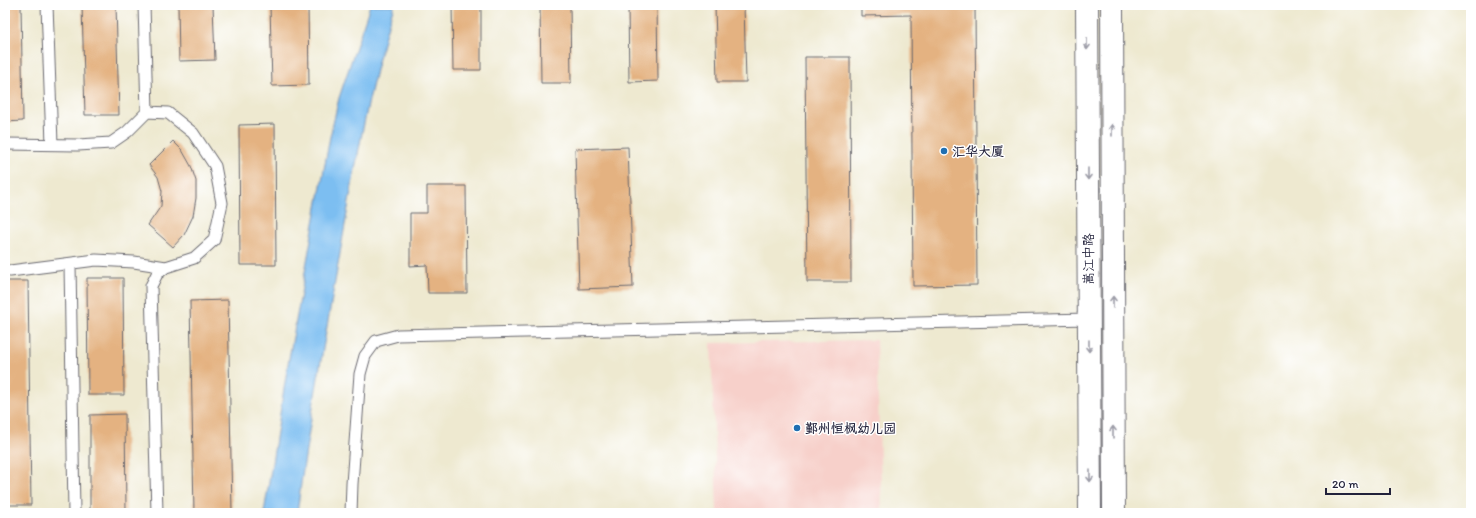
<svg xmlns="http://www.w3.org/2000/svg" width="1476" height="518" font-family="Itim,'LXGW WenKai TC',sans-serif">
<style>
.built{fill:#f7d0ca}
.water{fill:#7cbef1;stroke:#4f7096}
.building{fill:#e4b281}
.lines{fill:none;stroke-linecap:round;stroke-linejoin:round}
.lane-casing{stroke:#69686f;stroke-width:13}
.secondary-casing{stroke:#69686f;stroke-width:24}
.lane{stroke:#fff;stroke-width:11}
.secondary{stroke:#fff;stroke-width:22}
.oneway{stroke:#9c9ca7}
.poi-dot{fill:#1f6fb2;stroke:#fff;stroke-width:1.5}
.labels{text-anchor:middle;stroke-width:3;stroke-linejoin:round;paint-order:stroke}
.poi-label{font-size:13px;font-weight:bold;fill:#22223b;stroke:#fff;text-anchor:start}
.street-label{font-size:13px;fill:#22223b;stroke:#fff}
</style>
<rect width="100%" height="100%" fill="#fff"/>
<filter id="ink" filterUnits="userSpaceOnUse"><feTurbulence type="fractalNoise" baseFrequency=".025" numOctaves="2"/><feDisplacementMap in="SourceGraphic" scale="8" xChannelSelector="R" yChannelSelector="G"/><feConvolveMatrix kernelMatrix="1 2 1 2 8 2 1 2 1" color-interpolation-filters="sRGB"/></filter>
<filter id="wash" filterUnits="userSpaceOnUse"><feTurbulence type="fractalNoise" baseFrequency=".012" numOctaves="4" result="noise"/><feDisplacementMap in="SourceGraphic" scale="16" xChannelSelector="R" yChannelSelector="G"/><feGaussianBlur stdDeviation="0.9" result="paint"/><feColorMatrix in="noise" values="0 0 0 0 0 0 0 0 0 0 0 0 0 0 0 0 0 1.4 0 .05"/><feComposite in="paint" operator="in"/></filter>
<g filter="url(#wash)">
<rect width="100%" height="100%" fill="#eee9d0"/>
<path class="built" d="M876 340 882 513H717L711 343Z"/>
<path class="water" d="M370 5H394C368 88 354 174 339 259 324 344 308 428 297 513H264L288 364 330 137 339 98Z"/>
<g id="blocks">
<path class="building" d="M5 5H21L23 121 5 122Z
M82 5H116L119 115H85Z
M178 5H213L215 60 179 61Z
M270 5H308L309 85 272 86Z
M452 5H481V70H453Z
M540 5H570L571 83H541Z
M628 5H657L658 81 629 82Z
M715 5H744L746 82H717Z
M861 5H975L977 285 913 286 911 15 861 16Z
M805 57H850L851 282H807Z
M275 124 276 265H240L239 125Z
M173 141 182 150 191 166 196 181V198L193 216 184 235 173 247 148 225 161 206 162 191 158 177 149 165Z
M628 147 633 287 579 289 575 149Z
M427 186H466L467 293H428L427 265 410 266V213H427Z
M87 278H123L124 395H88Z
M5 281H28L31 505H5Z
M228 300 232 513H194L190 301Z
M125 414 126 513H90V415Z"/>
</g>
</g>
<g filter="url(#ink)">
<use href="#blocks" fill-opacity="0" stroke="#69686f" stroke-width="1"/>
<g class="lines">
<defs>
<path id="lane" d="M47 5 52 144
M147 112 168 113 193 133 215 166 222 203 214 240 194 258 166 267 157 274 151 286 157 513
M5 144 78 145 111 143 127 132 147 112 144 5
M70 264 74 513
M5 270 10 271 96 260 134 262 166 267
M351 513 352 484 360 374 365 356 376 341 398 335 1089 319"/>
<path id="secondary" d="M1087 5 1090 513
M1112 5 1114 513"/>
</defs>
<use href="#lane" class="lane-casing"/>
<use href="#secondary" class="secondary-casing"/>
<use href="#lane" class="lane"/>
<use href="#secondary" class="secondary"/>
</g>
<defs><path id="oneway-shaft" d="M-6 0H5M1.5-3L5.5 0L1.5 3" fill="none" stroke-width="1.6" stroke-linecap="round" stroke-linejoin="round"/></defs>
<g class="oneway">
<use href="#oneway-shaft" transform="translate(1087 44) rotate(90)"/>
<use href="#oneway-shaft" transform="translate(1112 130) rotate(-90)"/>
<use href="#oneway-shaft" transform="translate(1088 174) rotate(90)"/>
<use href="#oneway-shaft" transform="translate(1113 302) rotate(-90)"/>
<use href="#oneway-shaft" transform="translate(1089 346) rotate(90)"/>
<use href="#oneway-shaft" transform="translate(1113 432) rotate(-90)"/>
<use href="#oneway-shaft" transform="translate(1090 476) rotate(90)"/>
</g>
</g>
<g class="poi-dot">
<circle cx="944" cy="151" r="4"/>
<circle cx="797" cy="428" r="4"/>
</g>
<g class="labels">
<g class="poi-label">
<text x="952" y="156">汇华大厦</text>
<text x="805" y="433">鄞州恒枫幼儿园</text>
</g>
<g class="street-label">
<text transform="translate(1088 259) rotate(-90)" y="5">嵩江中路</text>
</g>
</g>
<rect width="1476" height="518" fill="none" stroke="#fff" stroke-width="20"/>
<path d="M1326 488v6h64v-6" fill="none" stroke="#22223b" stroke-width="2"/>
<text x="1332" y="488" font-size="12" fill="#22223b" stroke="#ffffff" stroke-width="3" paint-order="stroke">20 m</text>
</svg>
